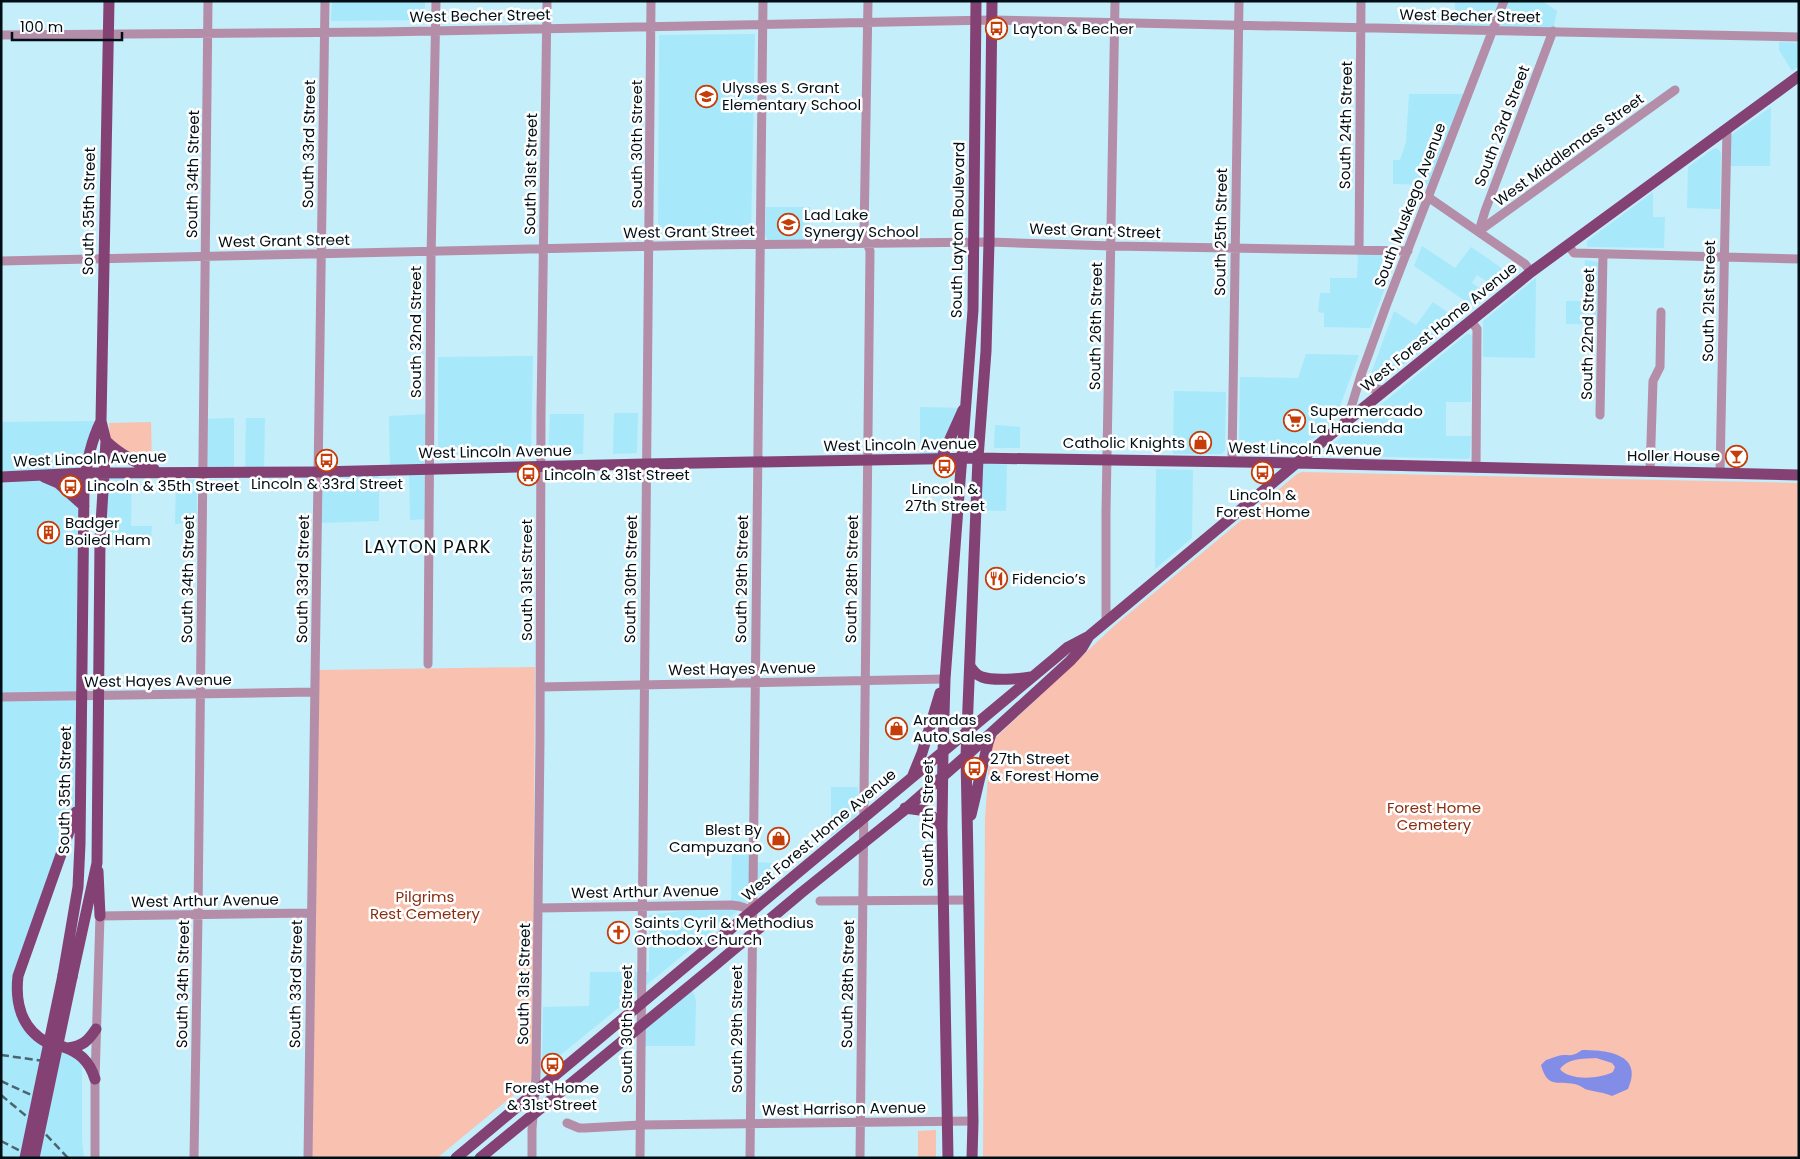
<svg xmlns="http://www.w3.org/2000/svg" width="1800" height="1159" font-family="Poppins,sans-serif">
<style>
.built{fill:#a7e8fb}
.green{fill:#f9c1b0}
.water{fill:#828de7;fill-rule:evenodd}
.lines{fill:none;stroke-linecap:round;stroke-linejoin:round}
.minor{stroke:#b48da8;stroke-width:9}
.major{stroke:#844174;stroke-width:11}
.rail{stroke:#4b656d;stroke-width:2.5;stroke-dasharray:8 4;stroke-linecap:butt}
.major-bridge{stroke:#844174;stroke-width:11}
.labels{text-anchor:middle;stroke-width:5;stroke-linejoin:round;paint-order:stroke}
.street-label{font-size:15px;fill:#000f15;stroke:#fff}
.poi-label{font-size:15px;fill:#000f15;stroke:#fff;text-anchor:start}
.park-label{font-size:15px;fill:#892e10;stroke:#fff}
.quarter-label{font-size:18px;letter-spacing:1px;fill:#000f15;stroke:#fff}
</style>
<rect width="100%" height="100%" fill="#c4eefa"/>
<path class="built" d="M332 1H425V20L331 21Z
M1455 1H1542L1557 11 1553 31 1455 29Z
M755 34 751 233 658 234 659 35Z
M1779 42 1799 43V66L1792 71 1779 50Z
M1409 94H1468L1433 185 1393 184V160H1400L1406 142Z
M1771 107 1770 166H1730L1731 135Z
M1717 148 1721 152 1720 209 1687 208 1688 167 1713 149Z
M1653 192V217H1665L1664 248 1588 247 1587 246V241Z
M766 207H810V239L768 240 765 235Z
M1422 246 1455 268 1471 247 1513 276 1495 287 1477 275 1472 283 1487 293 1474 307 1414 266Z
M1358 254 1392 255 1396 258 1370 328 1324 327V313L1318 312 1320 293H1330V278H1357Z
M1585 260 1599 262V324H1566V301H1584Z
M1536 278 1535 358 1483 357V321Z
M1433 302 1459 320 1377 386 1369 383V379L1394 311 1416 325Z
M1467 334H1470L1473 336 1471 402H1446V436H1471L1470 458 1467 459 1321 455 1320 453 1329 446 1333 444Z
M1306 354 1359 355 1334 422 1292 455 1241 453 1239 449 1240 377 1298 378Z
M533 356 531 454 438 456V357Z
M1174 391 1226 392 1225 450 1222 454H1173Z
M920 407 964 408 941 459H920Z
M614 413H638L637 453 613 454Z
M429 414 430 519 410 520 409 470H390L389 416Z
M550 414H584L583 454 548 455Z
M234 418V472H203V419Z
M246 418H265L264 472H245Z
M101 421 86 473 39 475 84 506 79 801 16 992 35 1033 27 1035 82 1061V1141L84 1158H1V422Z
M995 425 1020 427V448H994Z
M978 458 1007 459 1006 511 976 510Z
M1156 469 1193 470 1192 538 1155 569Z
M379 470V521L318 523V472Z
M132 472 131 526H152L151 539 100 540 103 473Z
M176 481 194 480 197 482V522L175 524Z
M831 787H858V812L857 815 831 836Z
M732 852H753V862L773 863 774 881 547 1066 542 1064 543 1007 589 1006 590 972H649V915L731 905Z
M689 986 694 994 696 1001 695 1046H640V1027Z"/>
<path class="green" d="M151 422 152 462 145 461 110 440 109 423Z
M1302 472 1799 483V1158H983L985 819 990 747 994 739 1114 626 1297 474Z
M535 667 532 1080 437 1158H312L319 670Z
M936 1130V1158H918V1131Z"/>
<path class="water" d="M1582 1050C1607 1050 1644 1054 1628 1089L1612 1096C1604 1092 1594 1092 1585 1089 1583 1088 1581 1086 1578 1085 1560 1079 1548 1091 1541 1065L1546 1060C1551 1059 1553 1057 1558 1056 1569 1053 1569 1059 1582 1050ZM1596 1058 1612 1063 1615 1067 1613 1072C1600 1079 1569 1081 1560 1069 1568 1058 1583 1059 1596 1058Z"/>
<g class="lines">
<path class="minor" d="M1 35 381 32 992 20 1799 37
M1428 197 1525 264 1531 272
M1479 231 1675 90
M1479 231 1485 211 1553 31
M1568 245 1574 253 1799 259
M1359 250 1361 1
M1 261 704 245 989 242 1112 246 1408 251
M1471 321 1477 329 1476 468
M1361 375C1365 389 1372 389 1385 390
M1600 415 1603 254
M1347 421 1361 375 1386 306 1504 1
M1232 462 1239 1
M1650 472 1653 381 1660 367 1661 312
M1720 473 1727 129
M1106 621V512L1115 1
M428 664 431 259 436 1
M540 687 945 679
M1 697 315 692
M820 901 968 900
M538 908 731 905 739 906 752 910
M567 1123 579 1128H585L640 1125 973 1121
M95 1158V1079L100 916 310 913
M194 1158 198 915 208 1
M308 1158 325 1
M532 1158V1129L536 1076 540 740 541 413 547 1
M640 1158 651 1
M750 1158 763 1
M860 1158 870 251 864 234 868 1"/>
<path class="major" d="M106 441C118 453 137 464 154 469
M941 459 963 410
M1 477 86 473 318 472 646 464 978 458 1296 463 1799 475
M44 477 58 483 84 506
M970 666C973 671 976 675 982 677 993 681 1019 679 1031 677
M913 775 922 753 940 693
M905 808 927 811 942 827
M76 812 18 976C15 1002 21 1028 46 1042 50 1044 56 1045 61 1046 79 1052 89 1060 95 1079
M971 815 988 743 991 734
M98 871 100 916
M63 975 78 887 80 844 84 488C86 465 91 441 101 421
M72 977 97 863 100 540 106 441 101 421 109 1
M68 1048C83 1046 88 1041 96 1029
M456 1158 1054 659 1068 647 1089 636 1347 421 1531 272 1799 76
M480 1158 714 966 801 893 902 812 966 756 1070 661 1082 648 1089 636
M948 1158 942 827 943 752 945 679 973 310 976 1
M972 1158 973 1121 966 756 978 458 986 351 989 242 992 1"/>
<path class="rail" d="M1 1055 51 1062
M1 1081 40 1099
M1 1095 37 1125 68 1158
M1 1141 34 1158
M1 1157 2 1158"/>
<path class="major-bridge" d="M25 1158 63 975
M34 1158 72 977"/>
</g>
<defs>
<symbol id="bus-ring" viewBox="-11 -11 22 22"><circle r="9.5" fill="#fff" stroke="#c53d09" stroke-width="1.5"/><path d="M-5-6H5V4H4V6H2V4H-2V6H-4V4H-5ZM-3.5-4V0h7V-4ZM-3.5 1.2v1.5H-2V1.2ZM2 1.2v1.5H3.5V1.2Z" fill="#c53d09"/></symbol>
<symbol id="school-ring" viewBox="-11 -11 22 22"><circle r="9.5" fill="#fff" stroke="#c53d09" stroke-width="1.5"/><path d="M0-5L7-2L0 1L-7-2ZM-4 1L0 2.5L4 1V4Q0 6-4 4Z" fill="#c53d09"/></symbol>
<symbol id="supermarket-ring" viewBox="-11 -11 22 22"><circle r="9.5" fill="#fff" stroke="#c53d09" stroke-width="1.5"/><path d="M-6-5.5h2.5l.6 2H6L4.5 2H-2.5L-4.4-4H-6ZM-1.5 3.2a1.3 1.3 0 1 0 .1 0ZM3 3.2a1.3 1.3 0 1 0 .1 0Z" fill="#c53d09"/></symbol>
<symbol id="shop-ring" viewBox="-11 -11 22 22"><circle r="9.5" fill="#fff" stroke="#c53d09" stroke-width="1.5"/><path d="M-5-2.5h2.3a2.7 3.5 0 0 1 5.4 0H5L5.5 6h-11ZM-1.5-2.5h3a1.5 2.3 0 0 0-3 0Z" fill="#c53d09"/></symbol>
<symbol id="bar-ring" viewBox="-11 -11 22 22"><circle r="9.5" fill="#fff" stroke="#c53d09" stroke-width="1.5"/><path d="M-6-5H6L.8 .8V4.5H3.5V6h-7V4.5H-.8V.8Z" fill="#c53d09"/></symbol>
<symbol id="building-ring" viewBox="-11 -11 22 22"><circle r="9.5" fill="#fff" stroke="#c53d09" stroke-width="1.5"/><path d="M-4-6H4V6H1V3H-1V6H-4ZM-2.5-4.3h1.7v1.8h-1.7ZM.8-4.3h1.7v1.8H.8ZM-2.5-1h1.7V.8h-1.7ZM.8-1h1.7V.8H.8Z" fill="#c53d09"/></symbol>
<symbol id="restaurant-ring" viewBox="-11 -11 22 22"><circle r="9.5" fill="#fff" stroke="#c53d09" stroke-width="1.5"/><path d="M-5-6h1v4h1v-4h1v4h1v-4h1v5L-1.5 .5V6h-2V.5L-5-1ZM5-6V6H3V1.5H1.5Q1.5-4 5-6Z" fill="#c53d09"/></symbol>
<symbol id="church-ring" viewBox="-11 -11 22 22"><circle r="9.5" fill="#fff" stroke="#c53d09" stroke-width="1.5"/><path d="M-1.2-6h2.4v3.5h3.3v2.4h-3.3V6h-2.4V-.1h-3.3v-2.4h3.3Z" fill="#c53d09"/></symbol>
</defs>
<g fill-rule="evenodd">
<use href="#bus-ring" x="984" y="16" width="25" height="25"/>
<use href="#school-ring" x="694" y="84" width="25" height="25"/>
<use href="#school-ring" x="776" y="212" width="25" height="25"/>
<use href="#supermarket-ring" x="1282" y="408" width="25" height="25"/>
<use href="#shop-ring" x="1188" y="430" width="25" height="25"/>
<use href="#bar-ring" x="1724" y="444" width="25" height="25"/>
<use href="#bus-ring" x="314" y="448" width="25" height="25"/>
<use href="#bus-ring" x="932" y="454" width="25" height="25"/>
<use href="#bus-ring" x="1250" y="460" width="25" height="25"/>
<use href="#bus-ring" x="516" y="462" width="25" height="25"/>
<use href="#bus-ring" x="58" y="474" width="25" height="25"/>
<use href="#building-ring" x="36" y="520" width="25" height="25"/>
<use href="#restaurant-ring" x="984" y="566" width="25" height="25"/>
<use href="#shop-ring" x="884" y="716" width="25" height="25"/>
<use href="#bus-ring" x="962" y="756" width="25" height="25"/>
<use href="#shop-ring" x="766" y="826" width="25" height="25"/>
<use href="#church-ring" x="606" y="920" width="25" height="25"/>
<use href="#bus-ring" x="540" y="1052" width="25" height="25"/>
</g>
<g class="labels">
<g class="street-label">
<text transform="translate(480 16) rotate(-1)" y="5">West Becher Street</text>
<text transform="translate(1470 16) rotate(1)" y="5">West Becher Street</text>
<text transform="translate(1346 125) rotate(-89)" y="5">South 24th Street</text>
<text transform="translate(1502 126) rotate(-69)" y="5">South 23rd Street</text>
<text transform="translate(309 144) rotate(-89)" y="5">South 33rd Street</text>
<text transform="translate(637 144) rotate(-90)" y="5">South 30th Street</text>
<text transform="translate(1569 150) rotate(-36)" y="5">West Middlemass Street</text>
<text transform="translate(193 174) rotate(-89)" y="5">South 34th Street</text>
<text transform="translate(531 174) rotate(-89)" y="5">South 31st Street</text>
<text transform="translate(1410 205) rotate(-69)" y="5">South Muskego Avenue</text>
<text transform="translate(89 211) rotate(-89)" y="5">South 35th Street</text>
<text transform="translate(958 230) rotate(-89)" y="5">South Layton Boulevard</text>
<text transform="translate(1095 231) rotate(2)" y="5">West Grant Street</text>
<text transform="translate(689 232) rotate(-1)" y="5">West Grant Street</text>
<text transform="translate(1221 232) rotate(-89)" y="5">South 25th Street</text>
<text transform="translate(284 241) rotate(-1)" y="5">West Grant Street</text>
<text transform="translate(1709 301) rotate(-89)" y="5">South 21st Street</text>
<text transform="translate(1096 326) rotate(-89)" y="5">South 26th Street</text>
<text transform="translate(1439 327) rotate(-39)" y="5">West Forest Home Avenue</text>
<text transform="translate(416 332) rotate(-90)" y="5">South 32nd Street</text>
<text transform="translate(1588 334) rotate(-89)" y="5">South 22nd Street</text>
<text transform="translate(900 445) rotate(-1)" y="5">West Lincoln Avenue</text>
<text transform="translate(1305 449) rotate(1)" y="5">West Lincoln Avenue</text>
<text transform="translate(495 452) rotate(-1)" y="5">West Lincoln Avenue</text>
<text transform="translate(90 459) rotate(-2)" y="5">West Lincoln Avenue</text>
<text transform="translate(188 579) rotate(-89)" y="5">South 34th Street</text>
<text transform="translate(303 579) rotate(-89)" y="5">South 33rd Street</text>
<text transform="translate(631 579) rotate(-89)" y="5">South 30th Street</text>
<text transform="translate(742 579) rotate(-89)" y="5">South 29th Street</text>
<text transform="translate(852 579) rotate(-89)" y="5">South 28th Street</text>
<text transform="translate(527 580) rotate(-90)" y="5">South 31st Street</text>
<text transform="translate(742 669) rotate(-1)" y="5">West Hayes Avenue</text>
<text transform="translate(158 681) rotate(-1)" y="5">West Hayes Avenue</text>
<text transform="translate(65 790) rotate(-89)" y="5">South 35th Street</text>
<text transform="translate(928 823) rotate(-90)" y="5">South 27th Street</text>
<text transform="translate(819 835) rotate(-40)" y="5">West Forest Home Avenue</text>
<text transform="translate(645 892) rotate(-1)" y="5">West Arthur Avenue</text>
<text transform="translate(205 901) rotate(-1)" y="5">West Arthur Avenue</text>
<text transform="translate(183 984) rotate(-89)" y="5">South 34th Street</text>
<text transform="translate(296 984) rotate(-89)" y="5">South 33rd Street</text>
<text transform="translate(524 984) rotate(-89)" y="5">South 31st Street</text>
<text transform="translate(848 984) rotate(-89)" y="5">South 28th Street</text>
<text transform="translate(627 1029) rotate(-90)" y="5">South 30th Street</text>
<text transform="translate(737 1029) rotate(-90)" y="5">South 29th Street</text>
<text transform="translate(844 1109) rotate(-1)" y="5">West Harrison Avenue</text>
</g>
<g class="poi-label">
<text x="1013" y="34">Layton &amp; Becher</text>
<text x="722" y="93">Ulysses S. Grant<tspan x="722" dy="17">Elementary School</tspan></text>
<text x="804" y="220">Lad Lake<tspan x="804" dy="17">Synergy School</tspan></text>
<text x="1310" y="416">Supermercado<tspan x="1310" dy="17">La Hacienda</tspan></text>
<text x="1185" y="448" text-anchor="end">Catholic Knights</text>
<text x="1720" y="461" text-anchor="end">Holler House</text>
<text x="544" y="480">Lincoln &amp; 31st Street</text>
<text x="327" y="489" text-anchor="middle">Lincoln &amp; 33rd Street</text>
<text x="87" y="491">Lincoln &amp; 35th Street</text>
<text x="945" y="494" text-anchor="middle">Lincoln &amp;<tspan x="945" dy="17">27th Street</tspan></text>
<text x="1263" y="500" text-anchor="middle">Lincoln &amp;<tspan x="1263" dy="17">Forest Home</tspan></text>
<text x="65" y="528">Badger<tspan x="65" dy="17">Boiled Ham</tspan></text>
<text x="1012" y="584">Fidencio’s</text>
<text x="913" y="725">Arandas<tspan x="913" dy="17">Auto Sales</tspan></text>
<text x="990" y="764">27th Street<tspan x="990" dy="17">&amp; Forest Home</tspan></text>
<text x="762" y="835" text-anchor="end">Blest By<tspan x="762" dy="17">Campuzano</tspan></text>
<text x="634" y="928">Saints Cyril &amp; Methodius<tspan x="634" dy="17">Orthodox Church</tspan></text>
<text x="552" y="1093" text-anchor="middle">Forest Home<tspan x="552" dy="17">&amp; 31st Street</tspan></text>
</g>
<g class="park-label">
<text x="1434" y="813">Forest Home<tspan x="1434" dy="17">Cemetery</tspan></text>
<text x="425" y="902">Pilgrims<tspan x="425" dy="17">Rest Cemetery</tspan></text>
</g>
<g class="quarter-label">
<text x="428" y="553">LAYTON PARK</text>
</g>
</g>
<rect width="1800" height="1159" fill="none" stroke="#000f15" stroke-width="5"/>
<path d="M12 32v8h110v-8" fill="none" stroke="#000f15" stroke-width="2.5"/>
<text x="20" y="32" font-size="15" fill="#000f15" stroke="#ffffff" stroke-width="4" paint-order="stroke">100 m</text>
</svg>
